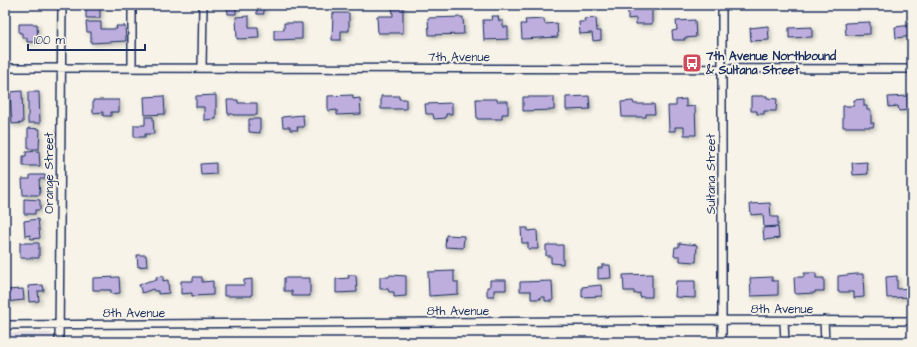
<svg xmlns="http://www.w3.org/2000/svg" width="917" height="347" font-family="'Architects Daughter',sans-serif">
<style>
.built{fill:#e6dee5}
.building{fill:#beaede;stroke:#1b2f5e;filter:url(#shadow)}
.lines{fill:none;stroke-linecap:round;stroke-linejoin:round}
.minor-casing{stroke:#1b2f5e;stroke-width:10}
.minor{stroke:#f7f3e8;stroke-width:7}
.labels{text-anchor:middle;stroke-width:3.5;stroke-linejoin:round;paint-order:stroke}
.poi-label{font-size:12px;font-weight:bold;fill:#1b2f5e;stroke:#f7f3e8;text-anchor:start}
.street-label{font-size:12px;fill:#1b2f5e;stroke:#f7f3e8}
</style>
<defs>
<filter id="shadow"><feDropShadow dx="2" dy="2" stdDeviation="2" flood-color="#0004"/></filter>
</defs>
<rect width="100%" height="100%" fill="#f7f3e8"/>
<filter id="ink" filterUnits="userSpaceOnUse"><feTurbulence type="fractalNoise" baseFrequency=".025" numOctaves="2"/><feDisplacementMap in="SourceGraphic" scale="8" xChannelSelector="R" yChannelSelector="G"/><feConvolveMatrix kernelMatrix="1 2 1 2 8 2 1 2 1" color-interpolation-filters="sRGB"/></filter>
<g filter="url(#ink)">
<path class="built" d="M5 333H50L54 337V342H5Z"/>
<path class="building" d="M86 5H100V18H86Z
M227 5H236V14H228Z
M392 5H403V33H378L377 16H393Z
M652 5V24H636V18L628 19V6Z
M256 6H263L264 14H257Z
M333 13H349V31H341V40H332Z
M249 16V27H258L259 38 237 39 236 17Z
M491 16H498L499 21H503V27H508V39L484 40 483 20H492Z
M463 17 464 34 429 35 428 18Z
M596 18 597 31H601V40L593 41 592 33 580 34 579 22H585L584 19Z
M544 19 545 24 557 23 558 37 522 39 521 24H526L525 20Z
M695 20 696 37 684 38 685 40H673L672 31 677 30 676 21Z
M86 22H101V29H117L116 26H125L126 41 91 43V32H87Z
M870 22V34L846 35 845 23Z
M284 23H302V39L274 40V30H284Z
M19 24H37L38 42H27V38H22V33H19Z
M912 25V36L896 38 895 27Z
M768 26 769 40 751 41 750 28Z
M812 27V37L789 38V28Z
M22 91 23 123 12 124 10 92Z
M28 92H39L40 123H28Z
M216 95V119L204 120V107H196V96Z
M353 95V99L360 98 361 114 337 115V110L328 111V96Z
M164 96 165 114 145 115 144 97Z
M381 96H399V99H406V109H381Z
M589 96 590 109 566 110V97Z
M751 96H767V98L777 99 776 111H764V114H757V111H751Z
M907 96 908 110 899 111 898 106 889 107 888 97Z
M523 97H554V110L523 111Z
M476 99H497V101H508V114H502V119H477Z
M686 99V107L695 106 696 135H684V127H675V131H669L668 106H676V100Z
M864 99V106H867V110H871V123H874L873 127H843V106H854V100Z
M93 100H119V112H111V116H103V112L93 113Z
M227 100H238V103H257V115H233V114H228Z
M633 101 634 104H654L655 114H646V117H622L621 102Z
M910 101H912V109H910Z
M452 103V114H446V118L434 119 433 114H426L425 104Z
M303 115 304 127H297L298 130H290V127H283L282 117Z
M145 117H153L154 134H145V137H134V125H145Z
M249 119H260V133L249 132Z
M28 128 40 129 39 149H28Z
M39 151 40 166H23V156H26V152Z
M867 162 868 174 853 175 852 163Z
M216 163V174L201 175 200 164Z
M30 175H45V179H39L40 195H23L22 179H30Z
M24 199 40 200V210H35V214H24Z
M770 203 771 217H778V226L764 227 763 214 751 215 750 204Z
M38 219 40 238 31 239 30 235 25 236 24 221Z
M778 227 779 238 764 240 763 228Z
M521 228H528V231L537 230 538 249H528V243H522Z
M446 235 464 236 463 248 445 247Z
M20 243H39V258H20Z
M679 243 697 245 696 262 680 261V256H674L675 247H679Z
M546 245H563V264L551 263V256H546Z
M137 255H146L147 266 138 267Z
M602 265H610L611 278 598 279V268H602Z
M454 271V282H458V294L429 296 428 272Z
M804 273H816V278H824V291H815V293L795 294 794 277H804Z
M652 274V297H640V293L634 294V291H624L623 275Z
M856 274H863L864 297 854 298V292H838V276Z
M348 275H356L357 292 336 293V279L349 278Z
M390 275 406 276V296L394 297V292H389L388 289H380V277H389Z
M163 276V281L168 280 169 293 158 294V291H154L153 289 142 293 139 285 149 281 157 280 156 277Z
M897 276V289L912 288V297L887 298 886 277Z
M119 277 120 293 111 294V290H93V278Z
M193 277H202V282L213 281V295L192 296V293L181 294V281H193Z
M772 277V281H778V295L751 296 750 278Z
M284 278H310V296H292V291H284Z
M252 279V296H224V285H244V280Z
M490 280H506V290H494V296H487V287H490Z
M552 281 553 301H545V297H540L541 299H531V291H520V282Z
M676 281H695V298L675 297Z
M43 285 44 291H38L39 301 29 302 28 286Z
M601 285 602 296 582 297V287Z
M23 289 24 300 5 302V290Z"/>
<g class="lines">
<defs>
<path id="minor" d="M132 5V68
M722 5V342
M5 68 912 69
M202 68 203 5
M824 320 825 342
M784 321 785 342
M5 325 723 320 912 321
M59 342 62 5"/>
</defs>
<use href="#minor" class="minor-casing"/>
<use href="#minor" class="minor"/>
</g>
</g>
<defs>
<symbol id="bus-square" viewBox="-11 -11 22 22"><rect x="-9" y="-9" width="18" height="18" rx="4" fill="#d1495b" stroke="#f7f3e8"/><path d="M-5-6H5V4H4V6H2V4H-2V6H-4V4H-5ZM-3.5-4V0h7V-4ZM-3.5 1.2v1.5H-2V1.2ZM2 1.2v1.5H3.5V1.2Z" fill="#fff"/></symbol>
</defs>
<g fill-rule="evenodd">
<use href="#bus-square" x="681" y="52" width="22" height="22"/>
</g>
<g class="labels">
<g class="poi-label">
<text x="706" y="60">7th Avenue Northbound<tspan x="706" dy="14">&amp; Sultana Street</tspan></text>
</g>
<g class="street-label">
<text x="459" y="61">7th Avenue</text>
<text transform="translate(49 173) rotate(-90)" y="4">Orange Street</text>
<text transform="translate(711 174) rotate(-90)" y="4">Sultana Street</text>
<text x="782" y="313">8th Avenue</text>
<text x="458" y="315">8th Avenue</text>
<text x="134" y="317">8th Avenue</text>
</g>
</g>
<rect width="917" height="347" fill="none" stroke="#f7f3e8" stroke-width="20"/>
<rect x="10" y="10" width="897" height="327" fill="none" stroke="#1b2f5e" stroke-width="1.5" filter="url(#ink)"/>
<path d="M28 44v6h117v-6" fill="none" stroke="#1b2f5e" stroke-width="2"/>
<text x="34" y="44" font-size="12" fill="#1b2f5e" stroke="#f7f3e8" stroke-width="3" paint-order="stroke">100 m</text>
</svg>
